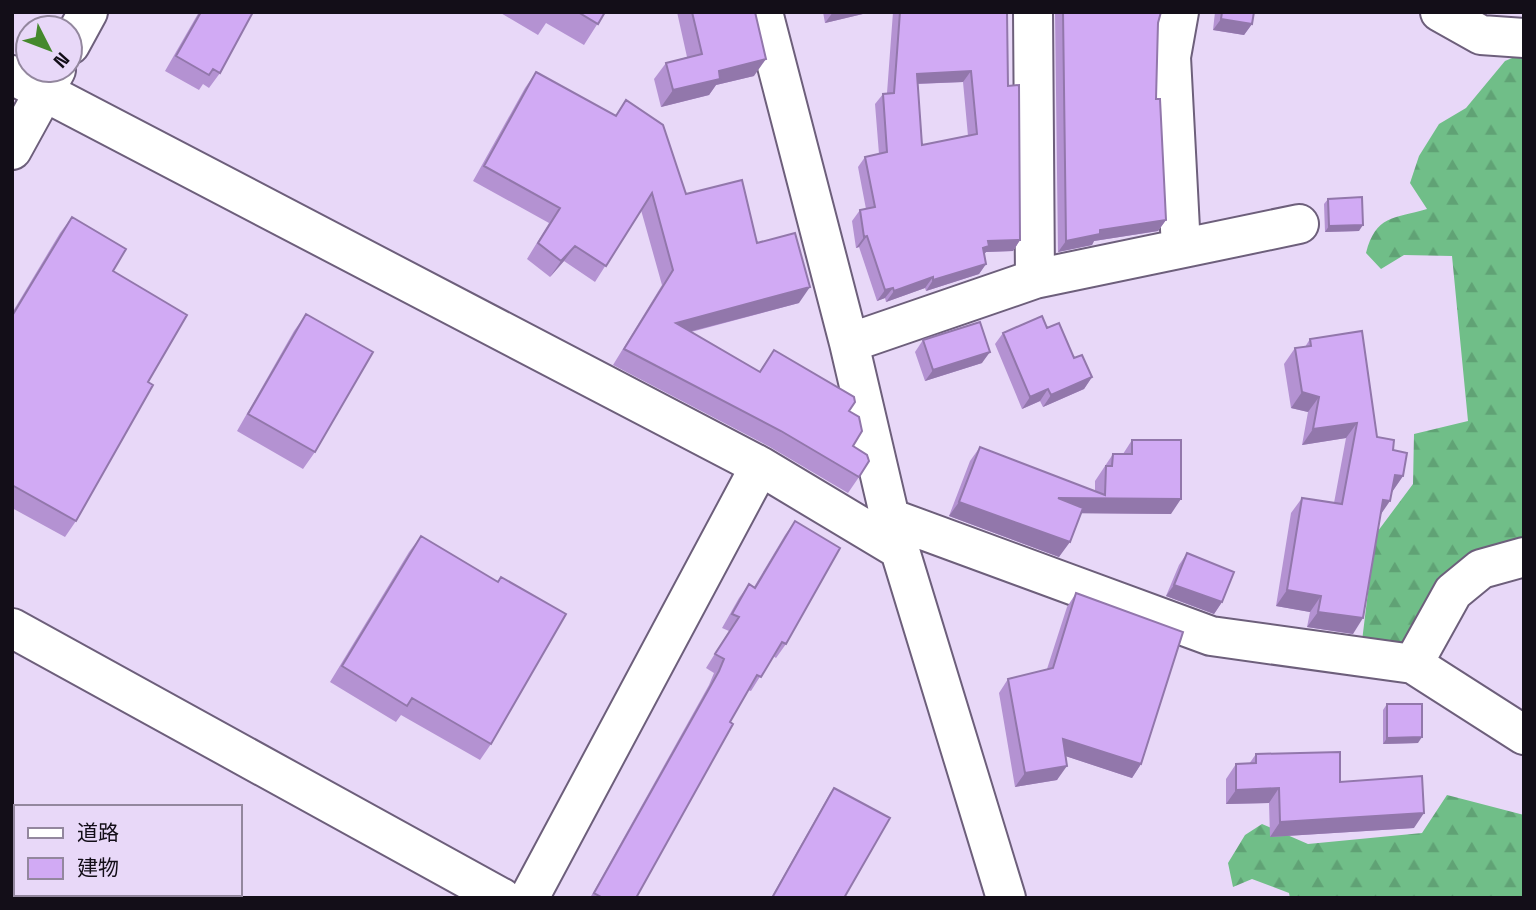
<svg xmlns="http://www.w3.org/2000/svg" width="1536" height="910" font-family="'Space Grotesk','Noto Sans JP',sans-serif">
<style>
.forest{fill:url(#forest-firs)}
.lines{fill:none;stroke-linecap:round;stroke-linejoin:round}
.minor-casing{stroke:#6d5f7b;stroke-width:42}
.major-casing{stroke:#6d5f7b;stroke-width:42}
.minor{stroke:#fff;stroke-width:38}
.major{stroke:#fff;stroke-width:38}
.wall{fill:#b492d2;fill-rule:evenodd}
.shaded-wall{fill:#9277ab}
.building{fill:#d1aaf4;stroke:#9277ab;stroke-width:2;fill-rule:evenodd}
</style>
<defs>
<pattern id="forest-firs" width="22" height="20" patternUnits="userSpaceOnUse" patternTransform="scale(1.75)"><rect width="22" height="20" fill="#70be88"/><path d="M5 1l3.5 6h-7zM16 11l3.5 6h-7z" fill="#60a275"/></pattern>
</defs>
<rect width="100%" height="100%" fill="#e8d8f8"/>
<path class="forest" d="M1524 53V540L1407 647 1362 641 1375 535 1413 484 1414 434 1468 421 1452 256 1404 255 1381 269 1366 253C1376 215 1393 219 1427 209L1410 183 1419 156 1439 124 1466 108 1505 61Z
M1447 795 1524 815V898H1290L1289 893 1252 879 1233 887 1228 863 1245 835 1262 824 1308 844 1422 833Z"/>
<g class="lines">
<defs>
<path id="minor" d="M763 12 849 343 890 518 1006 898
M1033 12 1035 279
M1179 12 1171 57 1181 248
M1440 12 1481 35 1524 38
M12 75 760 466 900 550
M849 343 1035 279 1299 224
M890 518 1211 636 1413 664 1453 592 1481 569 1524 557
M12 628 502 898
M1413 664 1524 735
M529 898 760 466"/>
<path id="major" d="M70 45 88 12
M12 150 56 70"/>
</defs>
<use href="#minor" class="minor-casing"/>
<use href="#major" class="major-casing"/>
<use href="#minor" class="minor"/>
<use href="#major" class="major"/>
</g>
<path class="wall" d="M199 12H253L220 73 209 88 203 84 199 90 165 71Z
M499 12H605L584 45 546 23 538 35Z
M677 12H755L754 76 716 85 709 95 661 107 654 79 666 63 687 57Z
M823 12H868L867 13 825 23Z
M893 12H1007L1008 86 1020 240 1013 251 986 252 984 254 986 264 979 274 926 291 925 288 886 302 885 298 877 301 859 247 856 248 852 221 860 210 866 209 858 167 865 157 879 154 875 104 883 94 887 93ZM963 82 968 136 922 145 918 84Z
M1055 12H1161L1158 23 1156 99 1166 220 1158 231 1094 241 1092 245 1058 252Z
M1215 12H1254L1252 24 1244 35 1213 30Z
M536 72 615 116 626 100 686 194 757 243 799 303 691 332 759 372 774 350 849 411 853 446 859 477 848 493 770 447 613 365 662 285 641 210 595 282 564 261 550 277 527 259 549 223 473 181 525 88Z
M1328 199 1359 231 1325 232 1324 204Z
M72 217 113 271 148 382 76 521 65 537 12 508V313L60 233Z
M306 314 315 452 303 469 237 431 294 331Z
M1047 328 1092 377 1084 389 1043 407 1040 401 1022 409 995 344 1003 333Z
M1310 339 1377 437 1393 450 1403 476 1392 492 1381 514 1353 634 1307 627 1310 612 1276 606 1291 513 1302 498 1334 503 1346 438 1302 445 1308 412 1291 408 1284 364 1295 348 1305 347Z
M923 340 982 363 925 381 915 352Z
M1132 440 1171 514 1081 513 1059 557 949 516 970 461 980 447 1095 491V481L1113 454H1123Z
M795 521 786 644 776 658 773 656 751 691 748 690 730 722 636 898H590L709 685 714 673 706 668 729 631 722 628 739 598 749 584 754 587 785 535Z
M421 536 491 744 480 760 401 715 396 722 330 682 409 552Z
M1187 553 1222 602 1214 614 1166 596 1179 565Z
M1076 593 1141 764 1132 778 1066 756 1057 780 1015 787 999 693 1008 679 1047 669 1067 607Z
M1387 704 1418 743 1383 744V710Z
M1256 754 1340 782 1414 828 1270 837 1269 803 1226 804V779L1236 764H1249Z
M834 788 844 898H771L830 793Z"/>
<path class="shaded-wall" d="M833 12H868L867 13 825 23Z
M1221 19 1252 24 1244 35 1213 30Z
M766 59 754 76 716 85 709 95 661 107 673 90 719 71Z
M971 71 963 82 910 84 917 74Z
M1166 220 1158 231 1094 241 1092 245 1058 252 1066 241 1100 230Z
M1363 225 1359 231 1325 232 1329 226Z
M867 236 859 247 856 248 864 237Z
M1020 240 1013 251 986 252 982 257 975 259 988 241Z
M575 246 564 261 550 277 561 261Z
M986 264 979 274 926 291 933 280Z
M933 277 925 288 886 302 894 291Z
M810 287 799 303 665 338 676 323Z
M893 288 885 298 877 301 885 290Z
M990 352 982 363 925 381 933 370Z
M1092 377 1084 389 1043 407 1051 395Z
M1048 389 1040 401 1022 409 1030 397Z
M1302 392 1319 397 1308 412 1291 408Z
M1357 423 1346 438 1302 445 1313 429Z
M1395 475 1403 476 1392 492Z
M1058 498 1181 499 1171 514 1048 513Z
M1383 500 1390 501 1379 517Z
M959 502 1070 542 1059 557 949 516Z
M1174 585 1222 602 1214 614 1166 596Z
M1287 590 1321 596 1310 612 1276 606Z
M1318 612 1363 618 1353 634 1307 627Z
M1422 737 1418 743 1383 744 1387 738Z
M1063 739 1141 764 1132 778 1053 752Z
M1067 766 1057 780 1015 787 1025 773Z
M1279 788 1269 803 1226 804 1236 790Z
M1424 813 1414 828 1270 837 1280 822Z"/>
<path class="building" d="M201 12H253L220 73 213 69 209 75 176 56Z
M578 12H605L598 24Z
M692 12H755L766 59 719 71 720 79 673 90 666 63 702 54Z
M900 12H1007L1008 86 1019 85 1020 240 988 241 989 246 983 248 986 264 933 280V277L894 291 893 288 885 290 867 236 864 237 860 210 875 207 865 157 887 152 883 94 894 93ZM971 71 977 134 922 145 917 74Z
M1063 12H1161L1158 23 1156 99H1160L1166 220 1100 230V234L1066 241Z
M1222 12H1254L1252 24 1221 19Z
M536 72 616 116 626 100 663 125 686 194 742 180 757 243 795 233 810 287 676 323 760 372 774 350 854 397 855 402 849 411 859 417 862 431 853 446 867 455 869 461 859 477 781 431 624 349 673 270 652 193 606 266 575 246 561 261 538 243 560 208 484 166Z
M1362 197 1363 225 1329 226 1328 199Z
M72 217 126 249 113 271 187 315 148 382 153 385 76 521 12 485V316Z
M306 314 373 352 315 452 248 414Z
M1042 316 1047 328 1059 323 1074 358 1082 355 1092 377 1051 395 1048 389 1030 397 1003 333Z
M980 322 990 352 933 370 923 340Z
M1362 331 1377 437 1394 440 1393 450 1407 453 1403 476 1395 475 1390 501 1383 500 1363 618 1318 612 1321 596 1287 590 1302 498 1342 504 1357 423 1313 429 1319 397 1302 392 1295 348 1311 346 1310 339Z
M1132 440H1181V499L1058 498 1083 508 1070 542 959 502 980 447 1105 495 1106 466H1112L1113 454H1132Z
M795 521 840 548 786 644 782 642 761 677 757 675 730 722 733 724 636 898H603L594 893 719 671 724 659 715 654 739 617 732 614 749 584 755 588Z
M421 536 498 582 501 577 566 614 491 744 412 698 407 706 342 666Z
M1187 553 1234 572 1222 602 1174 585Z
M1076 593 1183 632 1141 764 1063 739 1067 766 1025 773 1008 679 1053 668Z
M1387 704H1422V737L1387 738Z
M1340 752V782L1422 776 1424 813 1280 822 1279 788 1236 790V764L1256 763V754Z
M834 788 890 818 844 898H772Z"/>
<rect width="1536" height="910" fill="none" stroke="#130e18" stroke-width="28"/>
<rect x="14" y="805" width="228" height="91" fill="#e8d8f8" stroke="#93879e" stroke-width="2"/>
<rect x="28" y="828" width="35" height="10" fill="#ffffff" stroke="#93879e" stroke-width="2"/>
<text x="77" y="840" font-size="21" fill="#130e18">道路</text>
<rect x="28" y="858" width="35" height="21" fill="#d1aaf4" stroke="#93879e" stroke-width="2"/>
<text x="77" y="875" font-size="21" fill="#130e18">建物</text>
<g transform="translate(49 49) rotate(132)"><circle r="33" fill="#e8d8f8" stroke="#93879e" stroke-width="2"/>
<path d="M0-5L12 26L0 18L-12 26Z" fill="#45892d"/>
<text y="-10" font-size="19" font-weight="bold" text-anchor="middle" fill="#130e18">N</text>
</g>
</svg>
